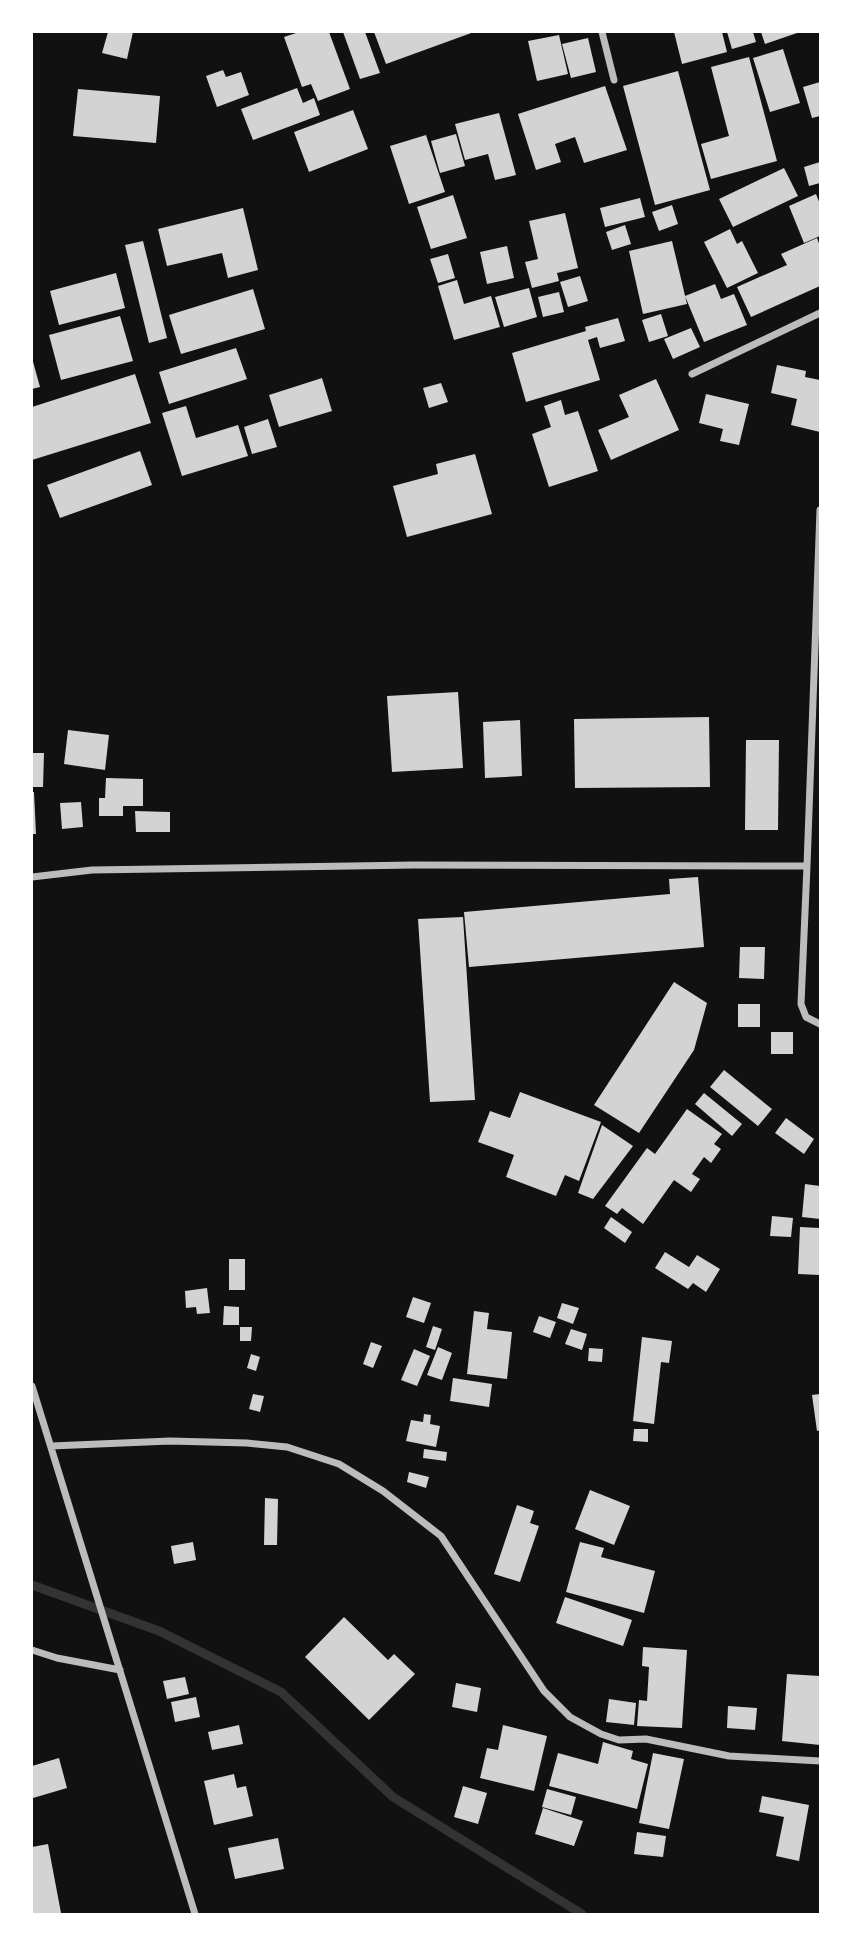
<svg xmlns="http://www.w3.org/2000/svg" width="852" height="1946" font-family="'Titillium Web',sans-serif">
<style>
.lines{fill:none;stroke-linecap:round;stroke-linejoin:round}
.stream{stroke:#333;stroke-width:9}
.building{fill:#d3d3d3}
.minor{stroke:#bcbcbc;stroke-width:7}
</style>
<rect width="100%" height="100%" fill="#111"/>
<g class="lines">
<path class="stream" d="M32 1585 159 1631 281 1692 393 1797 582 1914"/>
</g>
<path class="building" d="M108 32H133L127 59 102 53Z
M299 32H329L350 89 318 101 311 84 302 87 284 37Z
M343 32H365L380 73 360 79Z
M374 32H474L386 64Z
M674 32H722L727 52 682 64Z
M727 32H753L756 42 732 49Z
M761 32H800L765 44Z
M559 35 568 74 537 81 528 41Z
M588 38 596 72 571 78 562 44Z
M783 49 800 103 770 112 753 58Z
M749 57 777 161 711 179 701 144 729 136 711 67Z
M223 70 226 77 241 72 249 95 217 107 206 76Z
M678 71 710 190 655 205 623 86Z
M820 82V116L812 118 803 87Z
M605 86 627 150 584 163 575 137 555 144 561 162 536 170 518 114Z
M297 88 303 103 314 98 320 115 253 140 241 109Z
M78 89 160 96 156 143 73 136Z
M353 110 368 149 309 172 294 132Z
M499 113 516 175 495 180 488 154 465 160 455 124Z
M456 134 465 166 440 173 431 141Z
M426 135 445 192 409 204 390 146Z
M820 162V183L809 186 804 167Z
M784 168 798 196 733 227 719 199Z
M816 194 820 204V236L804 243 789 206Z
M453 195 467 238 431 249 417 207Z
M640 198 645 217 605 227 600 208Z
M672 205 678 224 659 231 652 212Z
M243 208 258 270 228 278 222 253 167 266 158 229Z
M565 213 578 268 557 273 559 281 532 288 525 262 538 259 529 221Z
M625 225 631 244 612 250 606 232Z
M730 229 737 244 742 241 758 273 727 288 704 242Z
M817 238 820 246V286L751 317 737 287 787 265 781 254Z
M143 241 167 338 149 343 125 245Z
M672 241 687 304 643 314 629 251Z
M507 246 514 278 487 284 480 252Z
M448 254 455 278 438 283 430 259Z
M116 273 125 308 59 325 50 291Z
M580 276 588 301 568 307 560 282Z
M457 280 464 304 491 296 500 327 454 340 438 286Z
M715 284 721 299 734 294 747 325 704 342 685 296Z
M529 288 537 317 504 327 495 297Z
M253 289 265 329 181 354 169 315Z
M559 292 564 312 543 317 538 297Z
M661 314 668 336 649 342 642 320Z
M120 316 133 361 61 380 49 335Z
M618 318 625 341 600 348 597 337 588 340 600 380 526 402 512 353 586 331 585 327Z
M691 328 700 347 673 359 664 339Z
M236 348 247 379 169 404 159 372Z
M32 358 40 387 32 389Z
M777 365 806 371 805 377 820 380V432L791 425 797 399 771 393Z
M135 374 151 423 32 460V407Z
M322 378 332 411 279 427 269 395Z
M656 379 679 430 611 460 598 430 629 417 619 395Z
M441 383 448 402 429 408 423 388Z
M706 394 749 404 739 445 720 441 723 429 699 423Z
M561 400 565 415 578 411 598 471 549 487 532 434 551 427 544 406Z
M186 406 196 438 238 425 248 456 182 476 162 413Z
M268 419 277 447 252 454 244 427Z
M140 451 152 485 60 518 47 485Z
M475 454 492 514 407 537 393 486 438 474 436 464Z
M458 692 463 768 392 772 387 696Z
M709 717 710 787 575 788 574 719Z
M520 720 522 776 485 778 483 722Z
M68 730 109 735 105 770 64 764Z
M746 740H779L778 830H745Z
M32 753H44L43 787H32Z
M106 778 143 779V806H123V816H99V798H105Z
M32 792H34L36 834H32Z
M81 802 83 827 62 829 60 803Z
M135 811 170 812V832H136Z
M698 877 704 947 469 967 464 912 670 894 669 879Z
M463 917 475 1100 430 1102 418 919Z
M740 947H765L764 979 739 978Z
M674 982 707 1003 694 1050 639 1133 594 1105Z
M738 1004H760V1027H738Z
M771 1032H793V1054H771Z
M724 1070 772 1109 758 1126 710 1087Z
M520 1092 601 1122 579 1181 565 1175 556 1196 506 1177 514 1155 478 1142 490 1111 510 1118Z
M704 1093 742 1124 732 1136 695 1104Z
M687 1109 722 1134 714 1144 721 1149 711 1163 704 1157 692 1174 700 1179 691 1192 674 1180 643 1224 622 1208 617 1214 605 1206 647 1148 655 1154Z
M786 1118 814 1139 804 1154 775 1133Z
M602 1125 633 1146 593 1199 578 1193Z
M805 1184 820 1186V1219L802 1217Z
M772 1216 793 1218 791 1237 770 1236Z
M611 1217 632 1232 625 1243 604 1228Z
M800 1227 820 1228V1275L798 1274Z
M665 1252 689 1267 697 1255 720 1269 706 1292 693 1283 688 1289 655 1268Z
M229 1259H245V1290H229Z
M207 1288 210 1313 197 1314 196 1307 186 1308 185 1291Z
M413 1297 431 1303 424 1323 406 1317Z
M562 1303 579 1308 573 1324 557 1318Z
M224 1306 239 1307V1325H223Z
M474 1311 489 1313 487 1329 512 1332 507 1379 467 1374Z
M539 1316 556 1322 550 1338 533 1332Z
M433 1326 442 1329 435 1350 426 1347Z
M240 1327H252L251 1341H240Z
M571 1329 587 1334 582 1350 565 1344Z
M642 1337 672 1341 669 1363 661 1362 654 1424 633 1421Z
M371 1342 382 1346 373 1368 363 1364Z
M438 1347 452 1353 442 1380 427 1375Z
M589 1348 603 1349 602 1362 588 1361Z
M414 1349 430 1356 417 1386 401 1380Z
M251 1354 260 1357 256 1371 247 1368Z
M453 1378 492 1384 489 1407 450 1401Z
M253 1394 264 1396 260 1412 249 1409Z
M820 1394V1430L817 1431 812 1395Z
M424 1414 431 1415 430 1424 440 1426 436 1447 406 1441 411 1420 423 1422Z
M634 1429H648V1442L633 1441Z
M424 1449 447 1452 446 1461 423 1458Z
M409 1472 429 1477 426 1488 407 1482Z
M590 1490 630 1506 614 1545 575 1529Z
M265 1498 278 1499 277 1545H264Z
M517 1505 534 1511 530 1523 539 1526 520 1582 494 1574Z
M193 1542 196 1560 174 1564 171 1546Z
M580 1542 604 1548 601 1557 655 1571 644 1613 566 1592Z
M565 1597 632 1620 623 1646 556 1623Z
M344 1617 388 1660 394 1654 415 1674 369 1720 305 1657Z
M643 1647 687 1650 682 1728 637 1726 639 1700 647 1701 649 1667 642 1666Z
M787 1674 820 1676V1745L782 1741Z
M185 1677 189 1694 167 1699 163 1681Z
M456 1683 481 1688 477 1712 452 1707Z
M196 1697 200 1717 175 1722 171 1702Z
M609 1699 636 1703 634 1725 606 1722Z
M728 1706 757 1708 755 1730 727 1728Z
M239 1725 243 1744 212 1750 208 1732Z
M503 1725 547 1736 534 1791 480 1778 487 1748 498 1750Z
M603 1742 633 1751 631 1759 648 1764 637 1809 549 1786 558 1753 598 1764Z
M653 1753 684 1759 669 1829 639 1823Z
M59 1758 67 1788 33 1798 32 1766Z
M234 1774 237 1788 246 1786 253 1816 214 1825 204 1781Z
M463 1786 487 1793 478 1824 454 1817Z
M547 1789 576 1797 571 1815 542 1807Z
M762 1796 809 1805 799 1861 776 1856 784 1817 759 1812Z
M543 1808 583 1821 574 1846 535 1834Z
M637 1832 666 1836 663 1857 634 1854Z
M278 1838 284 1869 235 1879 228 1848Z
M48 1844 61 1913 32 1914V1847Z"/>
<g class="lines">
<path class="minor" d="M602 32 614 80
M692 374 820 313
M807 866 801 1004 806 1017 820 1024
M32 877 92 870 414 865 807 866 820 510
M32 1386 195 1914
M51 1446 170 1441 247 1443 287 1447 339 1464 383 1491 441 1536 544 1691 570 1717 601 1734 619 1740 646 1739 729 1756 820 1761
M32 1650 57 1658 120 1670"/>
</g>
<rect width="852" height="1946" fill="none" stroke="#ffffff" stroke-width="66"/>
</svg>
